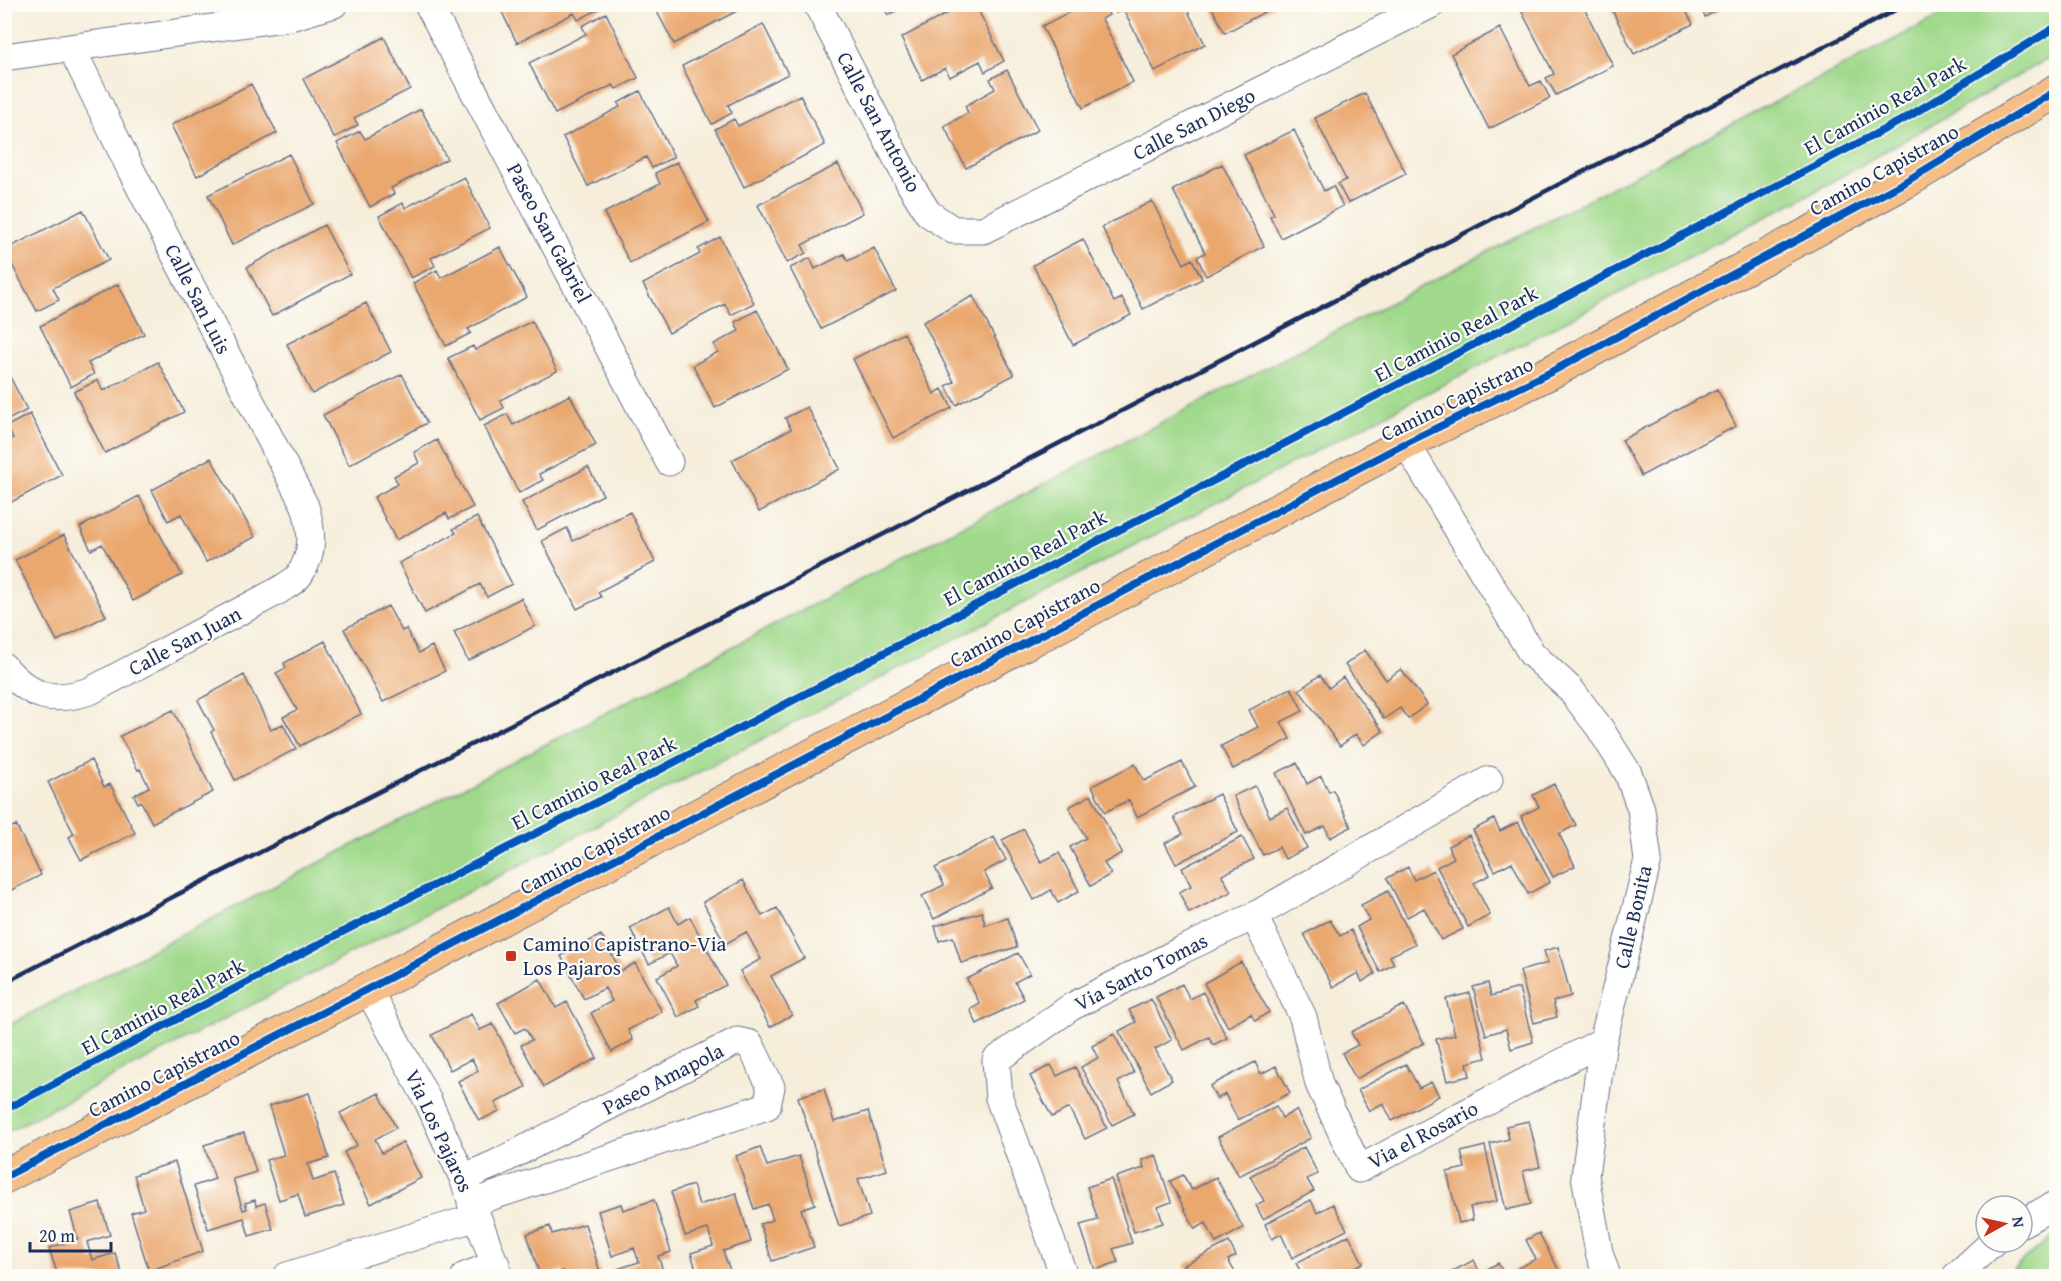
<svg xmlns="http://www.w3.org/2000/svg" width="2061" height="1281" font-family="'Gentium Book Plus',serif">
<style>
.green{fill:#a0d98b;stroke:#5e8474;stroke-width:1.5}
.building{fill:#eaa76e}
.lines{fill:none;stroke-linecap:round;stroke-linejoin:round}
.minor-casing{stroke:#68728a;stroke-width:29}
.major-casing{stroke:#68728a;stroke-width:35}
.minor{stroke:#fff;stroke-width:27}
.major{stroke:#f6be87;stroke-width:33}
.rail{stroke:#1b2f5e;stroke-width:4.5}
.cycleway-casing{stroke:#fdfcf7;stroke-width:11}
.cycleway{stroke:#0057b8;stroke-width:8}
.poi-dot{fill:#c8321e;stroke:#fdfcf7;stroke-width:2}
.labels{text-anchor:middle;stroke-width:4.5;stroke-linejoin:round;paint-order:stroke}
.street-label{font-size:21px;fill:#1b2f5e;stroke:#fdfcf7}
.poi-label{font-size:21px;fill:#1b2f5e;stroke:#fdfcf7;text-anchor:start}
</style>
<rect width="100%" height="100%" fill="#fdfcf7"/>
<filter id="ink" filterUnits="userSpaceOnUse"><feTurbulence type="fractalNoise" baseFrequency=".0167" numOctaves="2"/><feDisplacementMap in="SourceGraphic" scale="12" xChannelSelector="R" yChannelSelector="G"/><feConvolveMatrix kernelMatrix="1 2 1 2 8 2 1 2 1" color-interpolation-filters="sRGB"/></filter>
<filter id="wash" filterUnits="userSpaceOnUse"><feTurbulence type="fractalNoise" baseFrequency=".008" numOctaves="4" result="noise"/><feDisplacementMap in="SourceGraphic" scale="24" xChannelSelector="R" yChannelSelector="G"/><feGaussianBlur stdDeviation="1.35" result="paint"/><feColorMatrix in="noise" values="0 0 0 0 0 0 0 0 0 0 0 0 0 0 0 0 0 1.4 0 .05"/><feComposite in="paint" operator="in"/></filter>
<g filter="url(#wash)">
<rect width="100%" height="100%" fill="#f6eedb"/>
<path class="green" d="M1960 5H2056V54L1810 194 5 1133V1027Z
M2056 1233V1276H2004Z"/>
<g id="blocks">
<path class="building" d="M498 4H599L601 8 578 20 574 13 517 43Z
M653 4H750L674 44Z
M965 4H975L1004 61 985 72 980 61 950 77 945 68 922 80 901 38Z
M1085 4H1104L1109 15 1102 19 1133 82 1083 108 1042 26Z
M1111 4H1184L1205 44 1155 71 1123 9 1116 13Z
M1210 4H1273L1274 7 1225 33Z
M1531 4H1582L1613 66 1556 95 1546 78 1554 74 1521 10Z
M1609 4H1672L1675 10 1683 6 1693 24 1634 54Z
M1699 4H1729L1705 17Z
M882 5H907L888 15Z
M606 13 638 78 616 89 613 85 555 114 529 63 586 34 582 26Z
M763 24 788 74 728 105 732 113 712 124 682 66Z
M1500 28 1530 86 1541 81 1550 98 1489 129 1451 54Z
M384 37 410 89 354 118 358 125 334 138 303 79Z
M1007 70 1038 130 966 168 944 126 968 113 965 106 995 89 990 79Z
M251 84 277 133 197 176 171 125Z
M640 91 674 157 652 168 646 157 588 186 563 137 620 107 618 103Z
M1365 93 1406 174 1348 203 1338 184 1346 180 1315 118Z
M800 95 825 145 744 187 715 129 734 119 738 126Z
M421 109 447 159 391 188 394 194 370 207 337 143 360 131 365 139Z
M1294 130 1324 191 1333 186 1343 206 1281 238 1270 216 1274 214 1244 155Z
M289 154 314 204 232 245 208 195Z
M677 162 709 222 630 263 604 213 660 184 655 173Z
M838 164 863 213 802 245 806 253 787 263 758 205Z
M1222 164 1264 246 1206 276 1197 257 1205 253 1173 190Z
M464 177 490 228 431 258 435 266 411 278 379 216 403 203 405 208Z
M1152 201 1184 264 1192 259 1202 279 1143 309 1102 227Z
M83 210 109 260 53 288 59 300 37 311 4 250Z
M324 225 350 274 272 316 247 267Z
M720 237 754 303 731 315 725 304 669 333 643 284 700 254 698 249Z
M1083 239 1114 302 1122 298 1131 315 1073 345 1033 265Z
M500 247 527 297 468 329 471 333 446 346 413 283 437 270 441 278Z
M874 248 896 291 821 329 790 268 810 258 815 269 844 254 848 261Z
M118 284 144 334 88 363 94 374 71 387 40 326Z
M973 296 1014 375 956 405 946 386 954 382 923 322Z
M366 303 391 352 312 394 287 344Z
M757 310 788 369 715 408 693 365 718 352 714 344 739 331 735 322Z
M532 321 557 371 500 400 504 408 480 420 448 358 473 346 475 350Z
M904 333 934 394 942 389 952 408 893 438 853 359Z
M158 362 184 412 105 453 74 392 98 380 103 391Z
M4 365 27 410 6 421 4 418Z
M402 374 427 423 349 465 323 415Z
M1717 389 1736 426 1641 476 1622 440Z
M570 395 596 445 539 474 543 480 519 493 484 426 507 414 513 425Z
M807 407 840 469 759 512 732 460 791 429 785 418Z
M30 414 62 475 4 506V443L13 438 7 426Z
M437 440 473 507 449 519 446 513 396 540 374 497 398 484 394 476 419 463 414 452Z
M211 458 255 537 206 562 181 514 168 521 152 490Z
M588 467 603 495 537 530 522 502Z
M139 496 182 575 133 601 102 544 91 550 80 527Z
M630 512 655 562 598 592 601 597 577 609 542 541 567 528 573 541Z
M477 517 512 584 487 597 480 584 425 613 399 563 456 533 453 529Z
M64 535 106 616 57 641 15 560Z
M521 598 535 626 468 661 454 632Z
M388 606 402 631 406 629 419 653 432 646 445 671 383 702 344 629Z
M325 641 361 714 300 746 283 717 297 710 276 673 286 668 284 663Z
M1365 650 1386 680 1401 669 1427 704 1408 719 1400 708 1384 719 1345 665Z
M244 675 271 730 283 724 296 749 235 780 211 732 214 730 198 700Z
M1320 675 1329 688 1343 677 1383 731 1364 745 1356 734 1340 746 1299 690Z
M1291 688 1303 711 1281 722 1290 739 1233 769 1221 746 1258 727 1249 710Z
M173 710 213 792 152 823 141 801 138 803 134 795 149 787 140 769 138 770 120 736Z
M91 760 104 787 110 784 135 833 81 860 69 837 74 834 48 782Z
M1182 762 1195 787 1137 817 1129 800 1105 812 1092 786 1135 764 1144 781Z
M1297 763 1307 784 1321 776 1329 792 1333 790 1351 827 1330 838 1325 826 1306 835 1276 773Z
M1554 784 1576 825 1559 834 1575 866 1553 877 1521 816 1539 807 1533 795Z
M1255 786 1270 817 1287 808 1307 848 1285 859 1279 847 1263 855 1233 796Z
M1219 794 1238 832 1176 864 1165 843 1183 834 1174 817Z
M1091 795 1122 853 1104 863 1111 874 1091 886 1070 847 1086 838 1069 807Z
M1494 819 1500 831 1518 822 1550 882 1528 894 1512 862 1495 871 1473 830Z
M16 825 41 875 4 894V831Z
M1024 829 1041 862 1059 853 1079 891 1058 903 1051 890 1034 900 1002 840Z
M1469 835 1490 875 1474 883 1490 915 1468 927 1437 867 1454 858 1448 846Z
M994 837 1006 860 984 872 992 888 934 919 922 896 944 885 935 868Z
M1242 837 1254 859 1222 875 1231 892 1189 913 1179 892 1191 886 1182 868Z
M1408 867 1414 880 1433 870 1463 929 1441 940 1424 908 1407 917 1387 878Z
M743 880 762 916 777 908 804 958 771 976 792 1015 770 1027 740 971 761 959 746 932 725 944 703 902Z
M1388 891 1415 944 1390 956 1394 964 1380 972 1357 927 1369 920 1361 905Z
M669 907 678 924 690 917 726 985 696 1000 699 1006 678 1017 657 977 677 966 670 953 649 964 630 928Z
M982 912 985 925 1008 918 1017 947 961 963 953 937 939 941 935 926Z
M1330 920 1340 936 1351 930 1375 974 1362 982 1358 973 1333 987 1304 934Z
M601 935 621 971 635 963 662 1012 628 1030 633 1040 612 1052 591 1013 612 1001 605 988 584 999 561 956Z
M1558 947 1571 996 1553 1001 1557 1017 1534 1023 1520 971 1548 963 1544 951Z
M1018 953 1030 974 1015 982 1024 999 977 1024 970 1009 980 1004 967 979Z
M1241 962 1269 1012 1255 1021 1251 1014 1228 1027 1204 983Z
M540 979 556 1008 567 1002 597 1058 544 1087 521 1045 532 1040 525 1028 515 1033 498 1003Z
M1488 983 1491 996 1519 988 1533 1042 1511 1049 1506 1029 1486 1035 1473 987Z
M1182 984 1190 999 1203 992 1227 1038 1213 1045 1209 1037 1184 1050 1156 997Z
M1470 993 1486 1058 1467 1063 1470 1076 1447 1081 1436 1039 1455 1035 1446 999Z
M1151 999 1172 1040 1155 1049 1172 1080 1151 1092 1119 1031 1136 1022 1129 1010Z
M1404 1005 1424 1043 1356 1079 1342 1053 1358 1045 1351 1032Z
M471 1014 480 1030 493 1024 526 1087 495 1103 499 1111 479 1121 458 1081 478 1071 472 1059 450 1070 432 1035Z
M1114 1034 1134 1073 1118 1082 1134 1114 1112 1125 1081 1067 1098 1058 1092 1046Z
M1255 1062 1261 1074 1276 1066 1290 1093 1238 1120 1225 1094 1217 1099 1210 1086Z
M1406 1064 1419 1088 1431 1082 1439 1096 1392 1121 1383 1103 1369 1111 1358 1090Z
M1051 1065 1057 1076 1075 1067 1107 1128 1085 1139 1069 1108 1052 1117 1030 1076Z
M824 1089 834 1122 868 1111 887 1170 858 1179 870 1216 839 1226 798 1097Z
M309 1093 329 1158 308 1164 313 1181 334 1174 344 1205 305 1217 298 1194 279 1200 266 1160 284 1155 269 1106Z
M379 1093 396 1128 375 1139 382 1153 403 1142 421 1178 371 1204 344 1152 357 1145 340 1113Z
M1276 1106 1282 1118 1296 1110 1311 1138 1239 1176 1218 1137Z
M1529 1121 1540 1167 1523 1171 1531 1204 1506 1210 1490 1144 1509 1139 1506 1126Z
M244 1133 256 1172 233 1179 243 1210 247 1209 245 1203 255 1200 256 1206 265 1203 273 1229 249 1236 244 1218 208 1229 194 1186 215 1179 204 1145Z
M1485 1146 1497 1201 1470 1207 1473 1220 1459 1223 1447 1172 1465 1168 1461 1152Z
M760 1147 767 1166 799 1156 815 1204 801 1209 814 1247 772 1261 760 1224 773 1220 768 1204 754 1209 736 1156Z
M1304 1147 1318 1174 1307 1179 1314 1191 1263 1219 1256 1205 1264 1201 1250 1176Z
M1156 1155 1171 1202 1158 1207 1163 1223 1134 1232 1116 1177 1144 1168 1142 1160Z
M175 1162 203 1251 149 1271 131 1213 144 1209 134 1175Z
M1183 1175 1192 1190 1216 1177 1243 1228 1216 1243 1206 1223 1195 1229 1170 1181Z
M1111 1179 1132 1243 1113 1249 1118 1262 1095 1270 1080 1225 1098 1220 1087 1187Z
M693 1185 699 1205 736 1193 751 1242 723 1251 732 1276H698L691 1253 713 1246 708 1229 685 1236 671 1192Z
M654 1200 671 1252 658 1256 665 1276H619L617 1269 639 1262 634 1248 612 1256 598 1211 621 1204 623 1210Z
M1311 1200 1317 1213 1333 1204 1347 1230 1292 1258 1281 1234 1272 1239 1265 1224Z
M100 1203 110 1235 87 1242 92 1260 115 1253 123 1276H58L49 1248 78 1239 70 1212Z
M585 1224 601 1275 565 1276 563 1271 547 1276H540L527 1234 550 1226 552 1234Z
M1539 1233 1562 1276H1513L1510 1272 1536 1259 1526 1240Z
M1349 1235 1363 1263 1348 1270 1351 1276H1303L1296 1263Z
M1229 1242 1236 1256 1228 1260 1237 1276H1190L1184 1265Z
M1474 1260 1480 1273 1498 1263 1505 1276H1456L1453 1271Z"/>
</g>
</g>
<g filter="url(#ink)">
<use href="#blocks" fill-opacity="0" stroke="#68728a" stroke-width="1.5"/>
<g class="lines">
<defs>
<path id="minor" d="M428 4 669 462
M817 4 910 184 928 213 953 230H983L1432 4
M4 57 290 17 334 4
M1406 443 1532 654 1570 689 1599 727 1628 773 1641 809 1648 860 1603 1041 1585 1176 1599 1252 1607 1276
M4 667C32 698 51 703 90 691L278 591C285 586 296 581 300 574 315 551 312 530 305 506L131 170 72 49
M1254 916 1303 1017 1319 1084 1359 1169 1603 1041
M368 989 427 1099 463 1178 499 1276
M463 1178 497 1163 737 1041 750 1044 771 1087 767 1106 471 1203
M2022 1223 2056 1204
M287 1276 477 1217
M465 1276 496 1264
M1064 1276 999 1098 996 1060 1071 1007 1182 950 1254 916 1489 780
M1956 1276 1993 1242"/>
<path id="major" d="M4 1177 368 989 1406 443 1551 372 1905 182 2056 91"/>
</defs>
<use href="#minor" class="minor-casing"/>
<use href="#major" class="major-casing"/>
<use href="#minor" class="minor"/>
<use href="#major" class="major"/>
<path class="rail" d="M4 983 884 534 1907 4"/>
<defs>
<path id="cycleway" d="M4 1110 352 927 625 788 1368 400 1906 118 2056 27
M4 1177 368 989 1406 443 1551 372 1905 182 2056 91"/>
</defs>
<use href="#cycleway" class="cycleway-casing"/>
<use href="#cycleway" class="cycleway"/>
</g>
</g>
<rect class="poi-dot" x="505" y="950" width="12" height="12" rx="3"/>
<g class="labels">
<g class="street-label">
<text transform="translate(1885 106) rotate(-29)" y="7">El Caminio Real Park</text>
<text transform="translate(879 122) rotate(62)" y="7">Calle San Antonio</text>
<text transform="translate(1194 124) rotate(-27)" y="7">Calle San Diego</text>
<text transform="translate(1884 170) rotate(-29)" y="7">Camino Capistrano</text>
<text transform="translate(549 233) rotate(62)" y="7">Paseo San Gabriel</text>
<text transform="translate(198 299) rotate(63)" y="7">Calle San Luis</text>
<text transform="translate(1456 334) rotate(-28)" y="7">El Caminio Real Park</text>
<text transform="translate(1457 399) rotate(-26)" y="7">Camino Capistrano</text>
<text transform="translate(1025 558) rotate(-28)" y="7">El Caminio Real Park</text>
<text transform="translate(1025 623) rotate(-28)" y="7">Camino Capistrano</text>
<text transform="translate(185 641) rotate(-28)" y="7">Calle San Juan</text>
<text transform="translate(594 783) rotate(-27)" y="7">El Caminio Real Park</text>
<text transform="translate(595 850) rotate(-28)" y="7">Camino Capistrano</text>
<text transform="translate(1633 917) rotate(-77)" y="7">Calle Bonita</text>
<text transform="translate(1141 972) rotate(-27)" y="7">Via Santo Tomas</text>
<text transform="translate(163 1007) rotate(-28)" y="7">El Caminio Real Park</text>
<text transform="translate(164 1074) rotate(-27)" y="7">Camino Capistrano</text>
<text transform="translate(663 1079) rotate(-27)" y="7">Paseo Amapola</text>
<text transform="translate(439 1131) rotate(65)" y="7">Via Los Pajaros</text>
<text transform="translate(1423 1135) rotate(-28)" y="7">Via el Rosario</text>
</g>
<g class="poi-label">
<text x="523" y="951">Camino Capistrano-Via<tspan x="523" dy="24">Los Pajaros</tspan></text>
</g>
</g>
<rect width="2061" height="1281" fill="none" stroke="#fdfcf7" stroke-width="24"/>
<g transform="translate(2004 1224) rotate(82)"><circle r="28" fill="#fdfcf7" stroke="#a3aaba" stroke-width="1.5"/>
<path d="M0-4.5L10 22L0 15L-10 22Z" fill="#c8321e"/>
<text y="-9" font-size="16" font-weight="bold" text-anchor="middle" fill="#1b2f5e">N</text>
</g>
<path d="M30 1242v9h81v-9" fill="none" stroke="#1b2f5e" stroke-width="3"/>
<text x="39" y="1242" font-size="18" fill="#1b2f5e" stroke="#fdfcf7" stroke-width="4.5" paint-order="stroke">20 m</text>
</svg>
